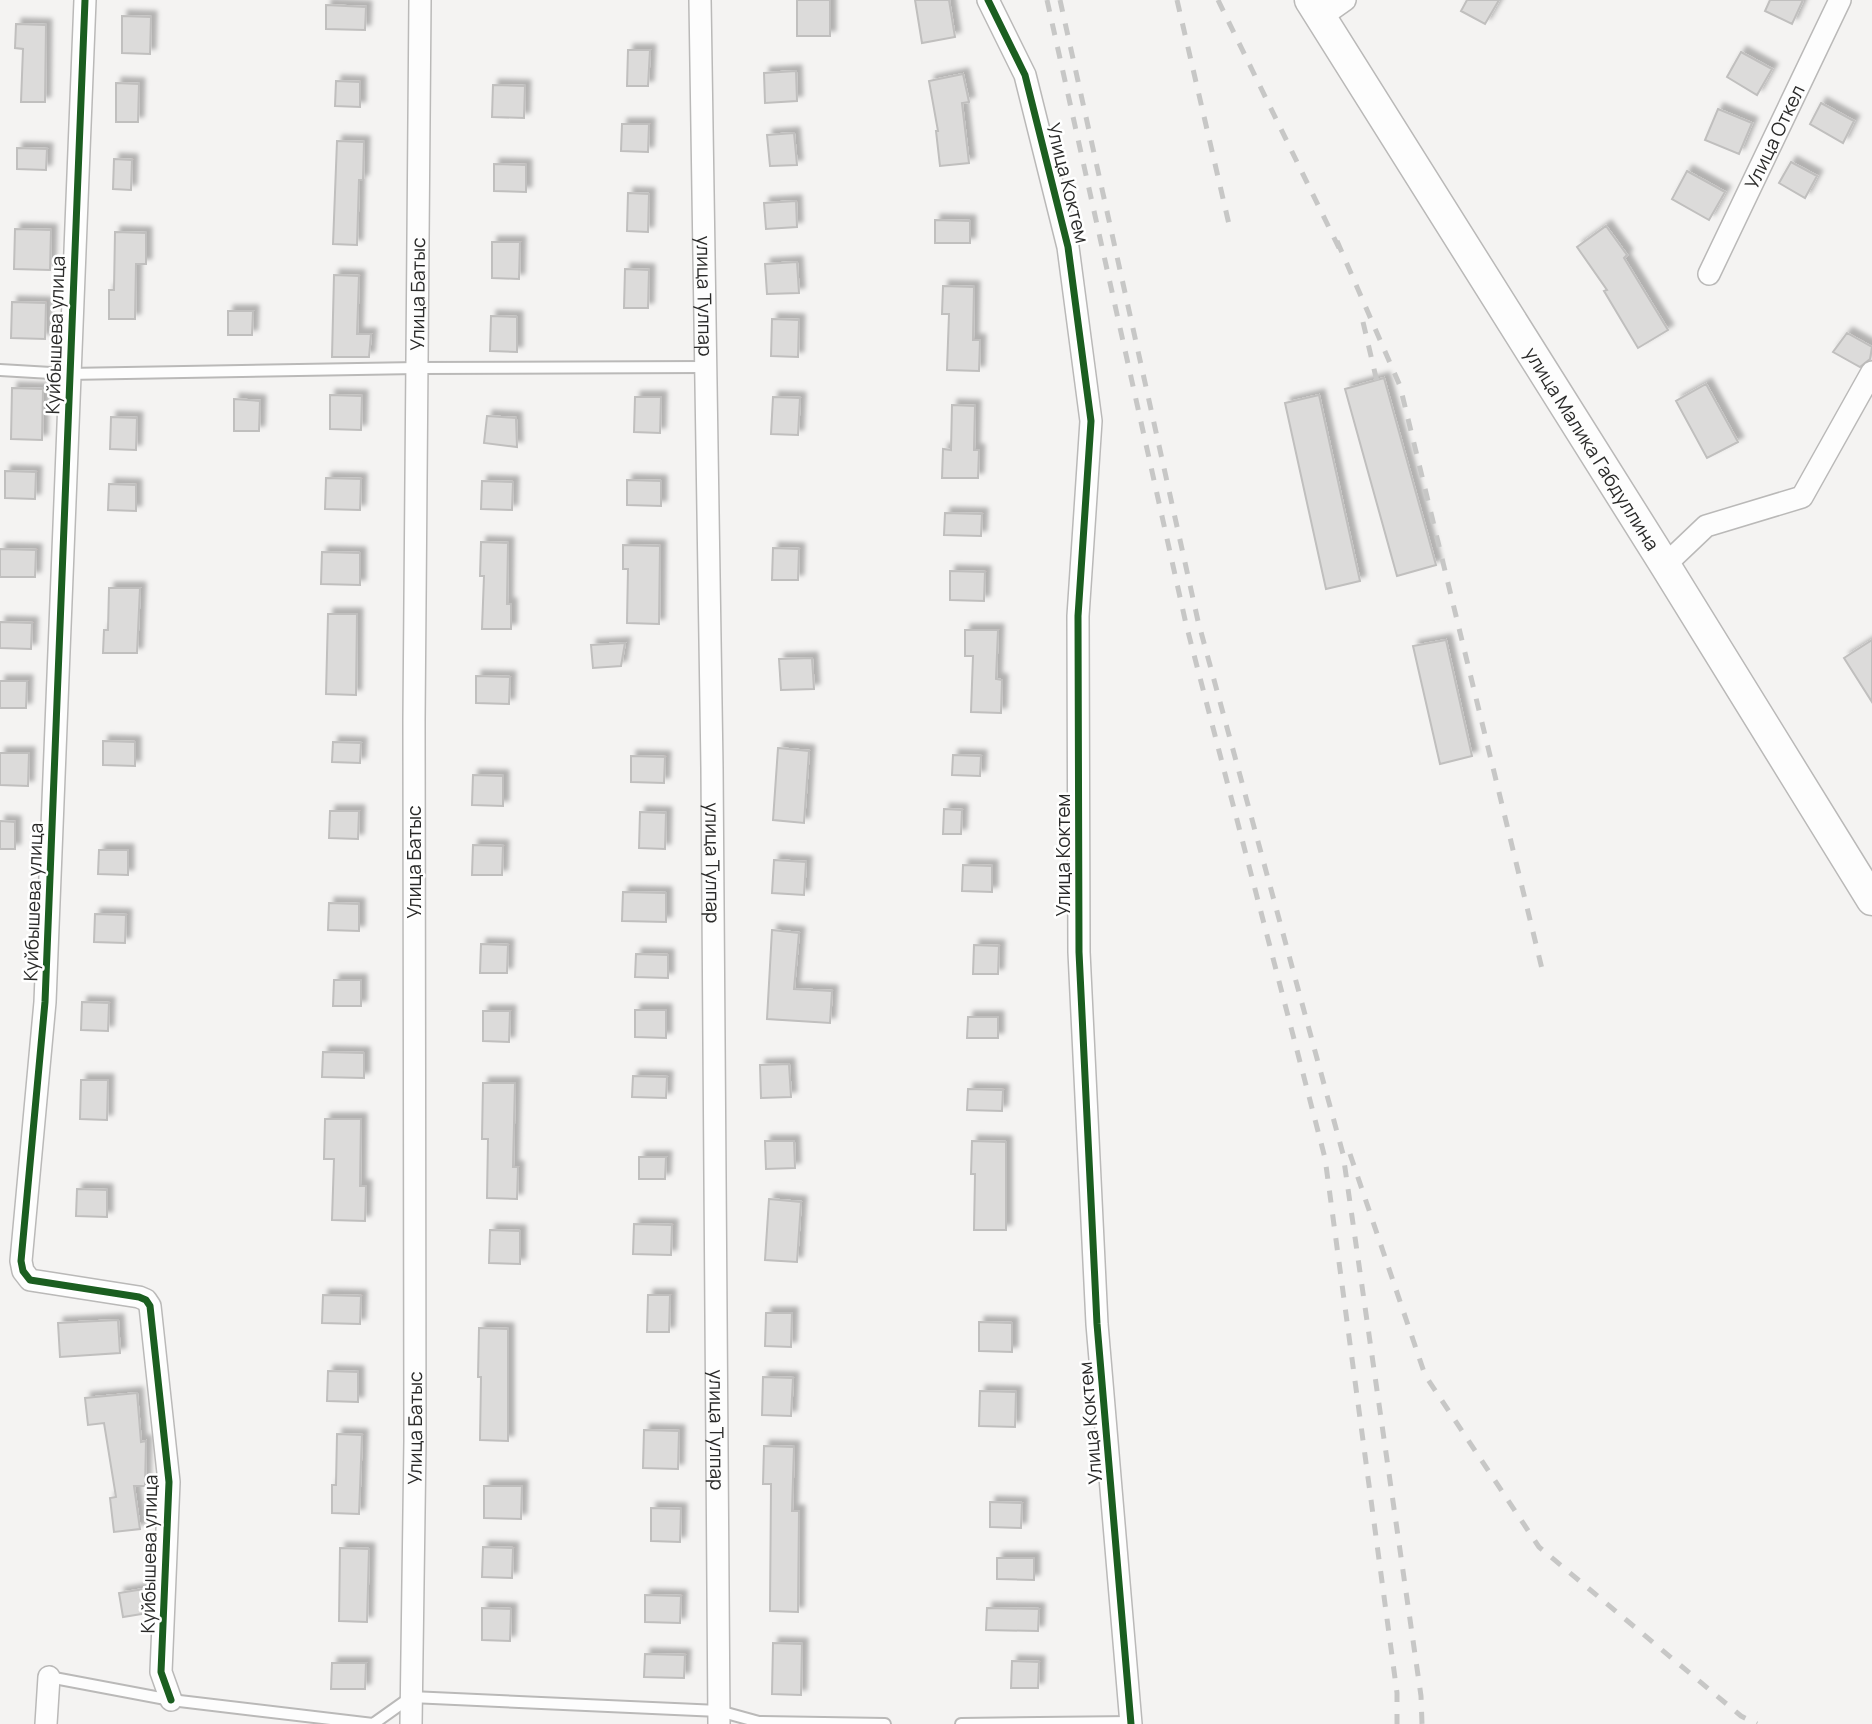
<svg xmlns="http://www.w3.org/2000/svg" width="1872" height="1724" font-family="Manrope,sans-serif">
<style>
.building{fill:#dcdbda;stroke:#c0bfbe;stroke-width:2;filter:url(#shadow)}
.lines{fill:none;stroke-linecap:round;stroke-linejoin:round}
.service-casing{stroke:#bab9b8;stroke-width:14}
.minor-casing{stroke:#bab9b8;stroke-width:24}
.secondary-casing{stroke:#bab9b8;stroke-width:33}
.service{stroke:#fdfdfd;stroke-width:10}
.minor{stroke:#fdfdfd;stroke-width:21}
.secondary{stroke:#fdfdfd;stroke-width:30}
.rail{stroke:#c7c7c6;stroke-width:5;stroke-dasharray:12 12;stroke-linecap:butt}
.cycleway-casing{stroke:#fff;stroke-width:11}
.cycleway{stroke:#1b5e20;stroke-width:7}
.labels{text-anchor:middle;stroke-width:5;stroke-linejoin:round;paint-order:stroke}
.street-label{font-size:19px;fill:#2a2a29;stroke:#fff}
</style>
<defs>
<filter id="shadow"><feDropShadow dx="5.5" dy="-5.5" stdDeviation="2" flood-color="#0004"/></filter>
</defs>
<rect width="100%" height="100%" fill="#f4f3f2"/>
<path class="building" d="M797 0H830V36H797Z
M915 0H949L955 37 922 43Z
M1467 0H1499L1485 24 1461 11Z
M1770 0H1803L1792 24 1765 11Z
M326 5 366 7 365 30 326 29Z
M122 16 151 17 150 54 122 53Z
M16 24 46 25 45 102H21L23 49 15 48Z
M628 50H650L648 86H627Z
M1741 52 1772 69 1757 95 1727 77Z
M796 71 797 101 765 103 764 73Z
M963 74 969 102 962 103 969 163 940 166 936 131H938L929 81Z
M336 81 360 82V107L335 106Z
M116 83 139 84 138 122H116Z
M493 85 525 86 524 118 492 117Z
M1821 103 1854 121 1843 143 1810 124Z
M1718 109 1752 123 1739 154 1705 140Z
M622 124H649L648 152 621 151Z
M794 133 797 165 770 166 767 135Z
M337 141 364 142 363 180H359L357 245 333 244Z
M17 148 47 149 46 170 17 169Z
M114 159 132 160 131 190 113 189Z
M1791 162 1817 176 1805 198 1779 183Z
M494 164 526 165V192L494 191Z
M1687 171 1725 192 1709 220 1672 199Z
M628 193 649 194 648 232 627 231Z
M796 201 797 227 766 229 764 203Z
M935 220 970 221V243H935Z
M1606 226 1627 255 1624 258 1668 330 1638 348 1604 291 1607 290 1577 247Z
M15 229 51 230 50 270 14 269Z
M115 232 146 233V264H136L135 319H109V290H114Z
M492 242H520L519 279 492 278Z
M797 262 799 293 767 294 765 264Z
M625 269 649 270 648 308H624Z
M334 275 359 276 357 334H371L369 357H332Z
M943 286 974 287 973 340H980L979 371 947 370 949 314H942Z
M12 302 46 303 45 339 11 338Z
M228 311H253L252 335H228Z
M491 316 517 317V352L490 351Z
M772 319 799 320 798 357 771 356Z
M1847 333 1872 347 1870 359 1860 367 1833 352Z
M1384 378 1436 565 1397 576 1345 389Z
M1706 384 1738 442 1707 458 1676 401Z
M12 388 43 389 42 440 11 439Z
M330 395 362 396 361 430 330 429Z
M1319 395 1360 581 1326 589 1285 403Z
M635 397H661L660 433 634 432Z
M773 397 800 398 798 435 771 434Z
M234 399 260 401 259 431H234Z
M952 405 975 406 974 450H979L978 478H942L943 449 951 450Z
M487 416 516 418 517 447 484 443Z
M111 417 137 418 136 450 110 449Z
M5 471 36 472 35 499 5 498Z
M326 478 361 479 360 510 325 509Z
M627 480 661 481V506L627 505Z
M482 481 513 482 512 510 481 509Z
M109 484 136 485V511L108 510Z
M945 513 982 514 981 536 944 535Z
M481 542 508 543 507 604H511V629H482L484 576H480Z
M623 545 660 546 659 624 627 623 628 569H623Z
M773 548 799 549 798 580H772Z
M0 549 36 550 35 577H0Z
M322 552 360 553V585L321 584Z
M950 571 985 572 984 601 950 600Z
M109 588H140L137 653H103L104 630H108Z
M328 614H357L356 695 326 694Z
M0 622 32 623 31 649 0 648Z
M965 630H998L996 679 1002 680 1001 713 971 712 973 656H965Z
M1446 640 1472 756 1440 764 1413 646Z
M1872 640V702L1844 658Z
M625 643 621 666 593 668 591 645Z
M812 658 814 689 781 690 779 659Z
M476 676 510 677 509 704 476 703Z
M0 681H27L26 708H0Z
M103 741 135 742V766L103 765Z
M333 742 361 743 360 763 332 762Z
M778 748 809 751 804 823 773 820Z
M0 753H29L28 786 0 785Z
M953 755 981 756 980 776 952 775Z
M631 756 665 757 664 783 631 782Z
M473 775 503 776V806L472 805Z
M944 809 962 810 961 834H943Z
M330 811H359L358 839 329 838Z
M640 812 666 813 665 849 639 848Z
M0 821 15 822V849H0Z
M473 845 503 846 502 875H472Z
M99 850H128V875L98 874Z
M774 860 806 862 804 895 772 893Z
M963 865 992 866V892L962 891Z
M623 892 666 893V922L622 921Z
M329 903 359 904V931L328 930Z
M95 914 126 915 125 943 94 942Z
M772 930 799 933 794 989 832 991 830 1023 767 1019Z
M481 944 508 945 507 973H480Z
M974 945 999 946 998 974H973Z
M636 954 668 955V978L635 977Z
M334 980H361V1006H333Z
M82 1002 109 1003 108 1031 81 1030Z
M635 1010H666V1038L635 1037Z
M483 1011H510L509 1042 483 1041Z
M968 1017H998V1038H967Z
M323 1052 364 1053V1078L322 1077Z
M789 1064 791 1097 761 1098 760 1065Z
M633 1076 667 1077 666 1098 632 1097Z
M81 1080H108L107 1120 80 1119Z
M483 1083H515L513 1167H518L517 1199 487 1198 488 1139H482Z
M968 1089 1003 1090 1002 1111 967 1110Z
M325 1119H361L360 1186H366L365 1221 332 1220 334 1159H324Z
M765 1141H794L795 1168 766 1169Z
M972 1141 1006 1142V1230H974L975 1174H971Z
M639 1157H666L665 1179H639Z
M77 1189 107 1190V1217L76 1216Z
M769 1199 801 1202 797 1262 765 1260Z
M634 1224 672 1225 671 1255 633 1254Z
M490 1230 520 1231V1264L489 1263Z
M323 1295 361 1296 360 1324 322 1323Z
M648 1295H670L669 1332H647Z
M766 1313H792L791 1347 765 1346Z
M118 1320 120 1353 60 1357 58 1323Z
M979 1322 1012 1323V1352L979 1351Z
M479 1328 508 1329V1441L480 1440 481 1377H478Z
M328 1371 358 1372V1402L327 1401Z
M763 1377 793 1378 791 1416 762 1415Z
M980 1391 1016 1392 1015 1427 979 1426Z
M137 1393 141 1442 146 1441 145 1486H134L140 1529 114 1532 110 1498 116 1497 104 1423 88 1425 85 1398Z
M644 1430 679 1431 678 1469 643 1468Z
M337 1434 362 1435 359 1514 332 1513V1485H336Z
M764 1446 794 1447 792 1511H799L798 1612 770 1611 771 1484H763Z
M484 1486H522L521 1519 484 1518Z
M990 1502 1022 1503 1021 1528 990 1527Z
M651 1508 681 1509 680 1542 651 1541Z
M483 1547 513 1548 512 1578 482 1577Z
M340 1548 369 1549 367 1622 339 1621Z
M997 1558H1034V1580L997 1579Z
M144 1589 148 1613 123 1617 119 1593Z
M645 1595 681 1596 680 1623 645 1622Z
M482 1608 511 1609 510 1641 482 1640Z
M987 1608 1039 1609 1038 1631 986 1630Z
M773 1643 802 1644 801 1695 772 1694Z
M645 1654 685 1655 684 1678 644 1677Z
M1012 1661 1039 1662 1038 1688H1011Z
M332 1663H366L365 1689H331Z"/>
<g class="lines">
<defs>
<path id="service" d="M0 370 68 374 417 368 706 367
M49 1677 171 1700 373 1724 411 1697 719 1711 759 1722 885 1724
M961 1724 1131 1722"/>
<g id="minor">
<path d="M85 0 45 1002 21 1261 23 1271 30 1280 139 1297 146 1300 150 1306 169 1482 161 1672 171 1700"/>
<path id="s1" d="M700 0 712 768 719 1724"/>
<path d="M988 0 1025 75 1068 247 1091 421 1078 616 1079 952 1097 1324 1131 1724"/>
<path d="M1321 17 1345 0"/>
<path id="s2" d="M1709 274 1840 0"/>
<path d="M1665 565 1706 526 1802 497 1872 372"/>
<path d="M46 1724 49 1677"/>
<path id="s3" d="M411 1724 415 1441 414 721 420 0"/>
</g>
<g id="secondary">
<path id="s4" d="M1310 0 1665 565 1872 900"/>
</g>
</defs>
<use href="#service" class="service-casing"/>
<use href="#minor" class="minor-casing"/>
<use href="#secondary" class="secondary-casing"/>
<use href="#service" class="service"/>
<use href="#minor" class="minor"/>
<use href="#secondary" class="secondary"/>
<path class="rail" d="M1047 0 1186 624 1325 1158 1397 1693V1724
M1060 0 1198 621 1343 1154 1421 1696 1422 1724
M1177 0 1231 233
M1218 0 1339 248
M1337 241 1400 386 1543 973
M1363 322 1378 386
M1350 1154 1425 1375 1539 1547 1741 1716 1757 1724"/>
<defs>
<path id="cycleway" d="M85 0 45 1002 21 1261 23 1271 30 1280 139 1297 146 1300 150 1306 169 1482 161 1672 171 1700
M988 0 1025 75 1068 247 1091 421 1078 616 1079 952 1097 1324 1131 1724"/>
</defs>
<use href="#cycleway" class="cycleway-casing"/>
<use href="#cycleway" class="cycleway"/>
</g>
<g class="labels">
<g class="street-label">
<text dy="7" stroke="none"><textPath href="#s2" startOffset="152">Улица Откел</textPath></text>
<text transform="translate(1068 183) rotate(76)" y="7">Улица Коктем</text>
<text dy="7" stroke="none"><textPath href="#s3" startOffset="1430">Улица Батыс</textPath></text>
<text dy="7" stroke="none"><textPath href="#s1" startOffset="296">улица Тулпар</textPath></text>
<text transform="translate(55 335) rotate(-88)" y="7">Куйбышева улица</text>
<text dy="7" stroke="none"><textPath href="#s4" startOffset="530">улица Малика Габдуллина</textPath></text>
<text transform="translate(1063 855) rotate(-90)" y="7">Улица Коктем</text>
<text transform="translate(414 862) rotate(-90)" y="7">Улица Батыс</text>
<text dy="7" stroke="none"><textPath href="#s1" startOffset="863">улица Тулпар</textPath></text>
<text transform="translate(33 902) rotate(-88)" y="7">Куйбышева улица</text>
<text transform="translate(1090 1423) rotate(-95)" y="7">Улица Коктем</text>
<text dy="7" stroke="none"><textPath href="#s3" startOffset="296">Улица Батыс</textPath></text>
<text dy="7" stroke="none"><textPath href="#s1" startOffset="1430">улица Тулпар</textPath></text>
<text transform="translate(149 1554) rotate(-89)" y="7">Куйбышева улица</text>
</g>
</g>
</svg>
